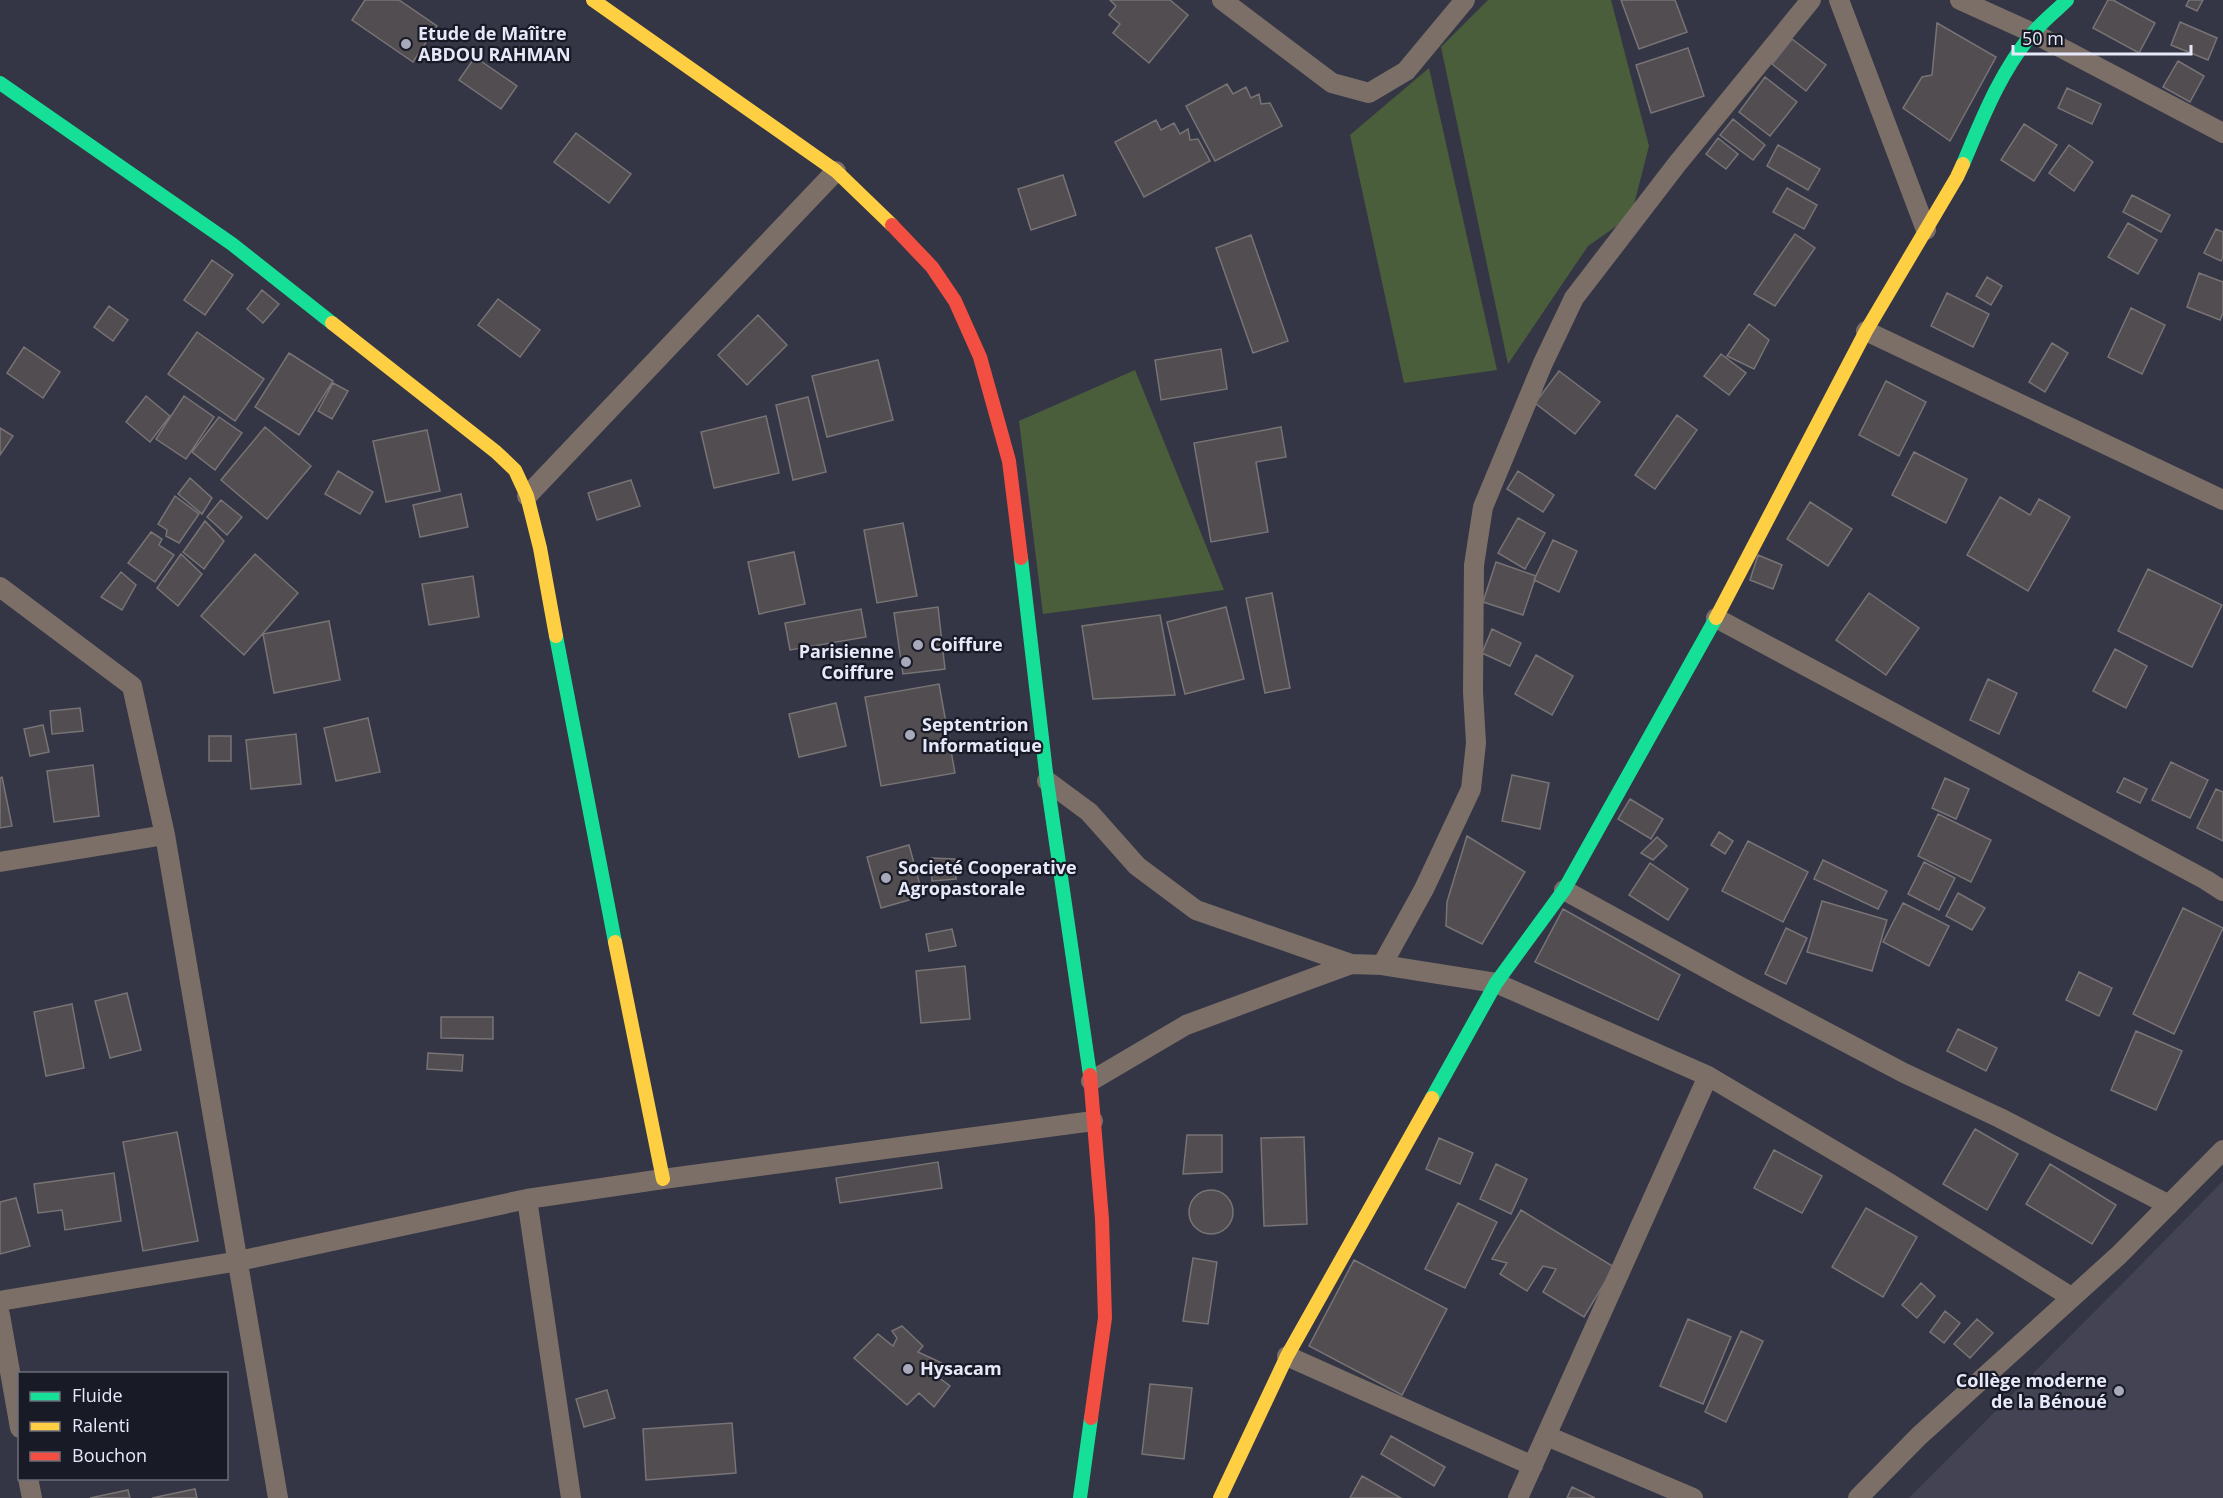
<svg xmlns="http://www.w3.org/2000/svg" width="2223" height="1498" font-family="'Open Sans',sans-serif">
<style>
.education{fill:#444353}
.green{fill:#4b5e3b}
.building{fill:#514d50;stroke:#787375;stroke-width:1.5}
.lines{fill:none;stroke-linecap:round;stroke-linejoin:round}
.street{stroke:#7c6f68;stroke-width:20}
.fast{stroke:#16e098;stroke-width:14}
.slow{stroke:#ffcf43;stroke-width:14}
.jam{stroke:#f24e42;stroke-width:14}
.poi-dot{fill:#a8aabb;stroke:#181a26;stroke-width:2}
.labels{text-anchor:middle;stroke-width:4.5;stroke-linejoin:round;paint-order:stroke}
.poi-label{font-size:18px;font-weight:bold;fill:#e7e9fb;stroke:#181a26;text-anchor:start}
</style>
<rect width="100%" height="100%" fill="#343645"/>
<path class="education" d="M2223 1181V1498H1909L2123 1283Z"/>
<path class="green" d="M1488 0H1611L1649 146 1631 216 1588 246 1508 364 1441 47Z
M1429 68 1497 370 1404 383 1350 135Z
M1135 370 1224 590 1043 614 1019 421Z"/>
<path class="building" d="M365 0H399L437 26 413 62 352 20Z
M1110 0H1170L1188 15 1149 63 1113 33 1120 24 1109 15 1116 6Z
M1621 0H1675L1687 32 1639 49Z
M2108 0H2113L2155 23 2139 53 2093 28Z
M2189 0H2203L2197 11 2186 6Z
M2180 22 2217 38 2208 60 2171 45Z
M1937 23 1996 57 1950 141 1903 108 1922 77 1932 75Z
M1792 39 1826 65 1806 91 1772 64Z
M1688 48 1704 96 1651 113 1636 65Z
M475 57 517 86 501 109 459 80Z
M2178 61 2204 76 2190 102 2163 87Z
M1765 77 1797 102 1770 136 1739 112Z
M1227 84 1233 94 1246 87 1251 98 1259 94 1261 104 1270 103 1282 126 1215 161 1186 106Z
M2067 88 2101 104 2092 124 2058 108Z
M1733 119 1765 145 1753 160 1720 135Z
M1156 120 1161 130 1174 123 1180 134 1188 129 1190 140 1198 139 1210 161 1144 197 1115 142Z
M2024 124 2057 145 2034 181 2001 160Z
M576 133 631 174 609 203 554 162Z
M1718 138 1738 154 1726 169 1706 154Z
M1778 145 1820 169 1808 190 1767 166Z
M2069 145 2093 162 2074 191 2049 173Z
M1063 175 1076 215 1031 230 1018 189Z
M1787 188 1817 205 1804 229 1773 212Z
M2132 195 2170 215 2161 232 2123 212Z
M2128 223 2157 240 2138 274 2108 257Z
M2216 229 2223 232V257L2221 261 2204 253Z
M1795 234 1815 248 1775 306 1754 294Z
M1251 235 1288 341 1253 353 1216 248Z
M212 260 233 275 205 315 184 300Z
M2199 273 2223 282V313L2220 320 2187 307Z
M1987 277 2002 286 1991 305 1976 296Z
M262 290 279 304 263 323 247 309Z
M1947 293 1989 314 1973 347 1931 326Z
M498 299 540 330 520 357 478 325Z
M109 306 128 320 113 341 94 327Z
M2131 308 2165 325 2142 374 2108 357Z
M758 315 787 345 747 385 718 355Z
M1749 324 1769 340 1754 369 1727 356Z
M197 332 264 379 235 421 168 374Z
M2052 343 2068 353 2045 392 2029 382Z
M24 347 60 372 43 398 7 373Z
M1221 349 1227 389 1161 400 1155 360Z
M289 353 333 381 299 435 255 407Z
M1721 354 1746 373 1729 395 1704 376Z
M878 360 893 420 827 437 812 376Z
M1559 371 1600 402 1575 434 1535 403Z
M1886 381 1926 402 1899 456 1859 435Z
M333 383 348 391 332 419 318 411Z
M146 396 170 416 150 442 126 422Z
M184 396 214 417 186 459 156 439Z
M808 397 826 472 793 480 776 405Z
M1677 415 1697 430 1655 489 1635 475Z
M766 416 779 473 714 488 701 432Z
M219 417 242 433 215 470 192 452Z
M265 427 311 466 267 519 221 480Z
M1281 427 1286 457 1256 462 1268 532 1211 542 1194 443Z
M0 428 13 436 0 455Z
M427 430 440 491 386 502 373 441Z
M1914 452 1967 479 1946 523 1892 495Z
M338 471 373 492 360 514 325 494Z
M1518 471 1554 495 1543 512 1507 489Z
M190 478 212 498 202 514 178 494Z
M631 480 640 506 597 520 588 493Z
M461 494 468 527 420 537 413 505Z
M175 496 199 514 179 543 166 536 167 530 158 524Z
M2000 497 2030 515 2039 499 2070 517 2028 591 1967 555Z
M221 500 242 517 227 535 207 517Z
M1810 502 1852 529 1828 566 1787 539Z
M1518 518 1545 533 1525 569 1498 553Z
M205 521 224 541 204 569 183 552Z
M903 523 917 596 877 603 864 530Z
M151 532 162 539 159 545 174 555 155 582 128 563Z
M1553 540 1577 551 1559 592 1534 580Z
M794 552 805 604 759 614 748 562Z
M181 554 202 574 178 606 157 588Z
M255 554 298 593 244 655 201 616Z
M1758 555 1782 565 1773 589 1750 580Z
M1496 562 1536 576 1523 615 1483 602Z
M2148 569 2222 605 2192 667 2118 631Z
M121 572 136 585 122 610 101 597Z
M473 576 479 617 429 625 422 584Z
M1272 593 1290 688 1265 693 1246 598Z
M1869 593 1919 628 1886 675 1836 640Z
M938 607 945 669 903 674 894 613Z
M1226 607 1244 679 1185 694 1167 622Z
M861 609 866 637 790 650 785 623Z
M1160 615 1175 695 1093 699 1082 626Z
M329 621 340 680 274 693 263 634Z
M1492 629 1521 643 1510 666 1482 653Z
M2115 649 2147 666 2126 708 2093 691Z
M1536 655 1573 676 1552 715 1515 694Z
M1988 679 2017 693 1999 734 1970 720Z
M939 684 955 773 881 786 865 697Z
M836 703 846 746 799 757 789 714Z
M80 708 83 731 52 734 50 711Z
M368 718 380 772 336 781 324 728Z
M43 725 49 752 30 756 24 729Z
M296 734 301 784 251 789 246 740Z
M209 736H231V761H209Z
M2171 762 2208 780 2190 818 2152 800Z
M93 765 99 816 54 822 47 771Z
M1512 775 1549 783 1540 829 1502 821Z
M2 777 12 826 0 828V778Z
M1945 778 1969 789 1956 819 1932 808Z
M2124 778 2147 789 2140 803 2117 792Z
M2216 789 2223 792V841L2197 828Z
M1630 799 1663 819 1651 839 1618 819Z
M1938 814 1991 840 1971 882 1918 856Z
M1719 832 1733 841 1725 854 1711 845Z
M1467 836 1525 872 1482 944 1446 926 1447 902Z
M1657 837 1667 846 1653 860 1641 853Z
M1748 841 1808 872 1783 922 1722 891Z
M909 845 923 896 881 908 867 857Z
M931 858 955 859 956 879 932 881Z
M1823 860 1887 891 1878 909 1814 879Z
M1924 862 1955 878 1939 910 1908 894Z
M1650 863 1688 889 1668 920 1629 895Z
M1958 893 1985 908 1972 930 1946 916Z
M1822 901 1887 920 1872 971 1807 952Z
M1903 903 1949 926 1929 966 1883 942Z
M2183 908 2223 928 2174 1034 2133 1014Z
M1563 909 1680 975 1658 1020 1535 962Z
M1786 928 1807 938 1786 984 1765 974Z
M952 929 956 946 929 951 926 934Z
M965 966 970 1019 921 1023 916 971Z
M2079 972 2112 988 2099 1016 2066 1000Z
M127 993 141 1050 110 1058 95 1001Z
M72 1004 84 1068 46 1076 34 1012Z
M441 1017H493V1039L441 1038Z
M1958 1029 1997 1048 1986 1071 1947 1051Z
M2136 1031 2182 1051 2156 1110 2111 1090Z
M428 1053 463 1055 462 1071 427 1069Z
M1975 1129 2018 1154 1987 1210 1943 1184Z
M177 1132 198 1241 143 1251 123 1142Z
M1187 1135H1222V1172L1183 1174Z
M1304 1137 1307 1224 1264 1226 1261 1138Z
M1439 1138 1473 1153 1460 1184 1426 1169Z
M1774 1150 1822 1176 1802 1213 1754 1188Z
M938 1162 942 1188 840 1203 836 1178Z
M1496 1164 1527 1179 1511 1214 1480 1199Z
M2050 1164 2116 1205 2092 1244 2026 1204Z
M114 1173 121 1221 65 1230 62 1210 38 1213 34 1184Z
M1189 1212a22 22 0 1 1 44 0a22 22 0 1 1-44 0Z
M16 1198 30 1246 0 1254V1202Z
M1458 1203 1497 1222 1465 1288 1425 1269Z
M1866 1208 1917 1237 1883 1297 1832 1267Z
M1521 1210 1614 1267 1584 1317 1543 1292 1556 1269 1543 1266 1527 1291 1500 1274 1507 1263 1492 1259Z
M1193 1258 1217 1262 1208 1324 1183 1321Z
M1354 1260 1447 1309 1402 1395 1309 1346Z
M1921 1283 1935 1296 1917 1318 1902 1305Z
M1945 1311 1960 1323 1944 1343 1930 1332Z
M1688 1319 1731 1337 1703 1404 1660 1386Z
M1977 1319 1993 1333 1970 1358 1954 1344Z
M902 1326 923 1346 918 1352 946 1365 934 1374 950 1386 934 1407 919 1393 907 1405 854 1358 878 1334 893 1346 897 1338 892 1331Z
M1741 1331 1763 1341 1726 1422 1705 1412Z
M1150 1384 1192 1388 1184 1459 1142 1454Z
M607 1390 615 1418 584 1427 576 1399Z
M732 1423 736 1473 646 1480 643 1429Z
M1391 1436 1445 1467 1434 1486 1381 1454Z
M1362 1476 1401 1498H1350Z
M1572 1487 1595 1498H1567Z
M195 1489 197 1498H152Z
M128 1490 130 1498H90Z"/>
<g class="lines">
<path class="street" d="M1222 0 1332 83 1369 93 1406 71 1465 0
M1839 0 1926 230
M1960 0 2033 33 2223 133
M1866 331 2223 500
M527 496 836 171
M0 587 132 686 165 835 278 1498
M1716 618 2206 880 2223 891
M1047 781 1089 812 1137 866 1196 910 1351 964 1382 965 1496 983 1708 1076 1884 1180 2071 1297
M0 862 165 835
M1564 890 1737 985 1904 1073 2000 1118 2169 1205
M1382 965 1424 889 1471 789 1476 743 1473 692 1474 565 1483 507 1543 363 1574 298 1677 164 1811 0
M1091 1081 1186 1025 1351 964
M527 1199 571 1498
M0 1301 239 1261 527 1199 663 1179 1093 1121
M0 1315 20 1428
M1287 1356 1533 1466
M1547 1436 1693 1498
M28 1478 32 1498
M1518 1498 1708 1076
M1858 1498 1919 1436 2119 1255 2223 1150"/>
<path class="fast" d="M0 83 232 244 332 323
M1963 164C1982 119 2001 70 2033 33 2043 21 2056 11 2067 0
M1021 558 1047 781 1090 1075
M556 636 615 942
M1432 1098 1496 983 1564 890 1716 618
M1080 1498 1091 1418"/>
<path class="slow" d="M593 0 836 171 892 225
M332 323 496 452 515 470 527 496 540 548 556 636
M1716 618 1866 331 1957 177 1963 164
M615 942 663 1179
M1220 1498 1287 1356 1432 1098"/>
<path class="jam" d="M892 225 932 267 955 301 980 357 1009 461 1021 558
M1090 1075 1102 1219 1105 1318 1091 1418"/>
</g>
<g class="poi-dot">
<circle cx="406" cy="44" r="6"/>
<circle cx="918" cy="645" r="6"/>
<circle cx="906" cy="662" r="6"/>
<circle cx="910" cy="735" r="6"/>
<circle cx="886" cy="878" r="6"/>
<circle cx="908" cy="1369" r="6"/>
<circle cx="2119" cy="1391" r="6"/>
</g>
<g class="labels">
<g class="poi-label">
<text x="418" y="40">Etude de Maîitre<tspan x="418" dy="21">ABDOU RAHMAN</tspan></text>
<text x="930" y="651">Coiffure</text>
<text x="894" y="658" text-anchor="end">Parisienne<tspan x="894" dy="21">Coiffure</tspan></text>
<text x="922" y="731">Septentrion<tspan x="922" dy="21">Informatique</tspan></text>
<text x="898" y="874">Societé Cooperative<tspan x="898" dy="21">Agropastorale</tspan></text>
<text x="920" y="1375">Hysacam</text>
<text x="2107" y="1387" text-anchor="end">Collège moderne<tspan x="2107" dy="21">de la Bénoué</tspan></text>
</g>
</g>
<rect x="18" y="1372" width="210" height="108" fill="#181a26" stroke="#6b6d7b" stroke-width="1.5"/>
<rect x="30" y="1392" width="30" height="9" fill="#16e098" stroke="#6b6d7b" stroke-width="1.5"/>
<text x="72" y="1402" font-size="18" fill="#e7e9fb">Fluide</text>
<rect x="30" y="1422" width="30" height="9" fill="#ffcf43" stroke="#6b6d7b" stroke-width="1.5"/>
<text x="72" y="1432" font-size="18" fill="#e7e9fb">Ralenti</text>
<rect x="30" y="1452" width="30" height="9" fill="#f24e42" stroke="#6b6d7b" stroke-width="1.5"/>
<text x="72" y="1462" font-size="18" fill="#e7e9fb">Bouchon</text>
<path d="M2013 45v9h178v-9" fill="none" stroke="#e7e9fb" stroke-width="3"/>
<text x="2022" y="45" font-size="18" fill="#e7e9fb" stroke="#181a26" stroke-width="4.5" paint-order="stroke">50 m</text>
</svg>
